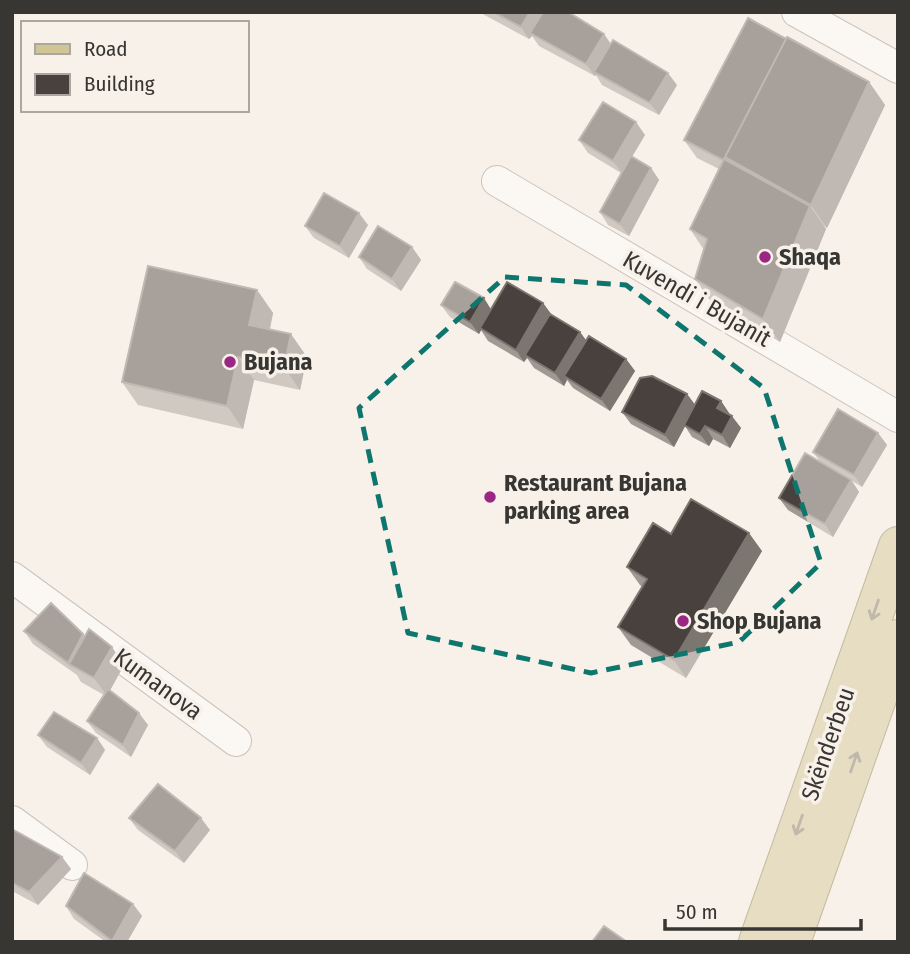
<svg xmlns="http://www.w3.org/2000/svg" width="910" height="954" font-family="'Fira Sans Condensed',sans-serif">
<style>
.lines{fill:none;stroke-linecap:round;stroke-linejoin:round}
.street-casing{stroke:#938e87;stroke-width:32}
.primary-casing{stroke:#867a45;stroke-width:40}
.street{stroke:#fff;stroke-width:30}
.primary{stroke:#d0c595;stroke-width:38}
.wall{fill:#a09993}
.shaded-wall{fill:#7c7671}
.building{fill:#48413d;stroke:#7c7671;stroke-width:2}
.oneway{stroke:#7c765f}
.marked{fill:none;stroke:#0f766e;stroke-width:5;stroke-dasharray:14 9;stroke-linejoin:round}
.poi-dot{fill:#9a2784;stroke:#f7f1e9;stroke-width:2.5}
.labels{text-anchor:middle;stroke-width:7;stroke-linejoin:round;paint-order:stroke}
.poi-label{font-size:24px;font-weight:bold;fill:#383633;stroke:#f7f1e9;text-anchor:start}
.street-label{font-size:24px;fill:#383633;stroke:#f7f1e9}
</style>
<rect width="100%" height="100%" fill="#f7f1e9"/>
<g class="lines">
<defs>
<path id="street" d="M797 12 898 68
M497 181 898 417
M12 577 236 741
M12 821 72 865"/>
<path id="primary" d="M758 942 898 546
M791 942 898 639"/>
</defs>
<use href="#street" class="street-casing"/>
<use href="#primary" class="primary-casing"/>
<use href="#street" class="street"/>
<use href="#primary" class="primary"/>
</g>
<path class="wall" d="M479 12H568L611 44 677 85 659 115 602 85 596 75 595 76 539 46 532 36 529 39Z
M869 82 885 105 827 228 824 226 826 229 780 342 711 302 695 279 704 250 690 229 719 169 697 158 684 140Z
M645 135 632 157 651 168 659 180 629 236 608 225 600 212 621 173 588 153 579 140Z
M368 225 349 258 314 238 305 226Z
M412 247 421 260 401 291 367 269 359 257Z
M257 290 273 313 270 330 307 357 300 390 254 380 243 429 138 405 122 382Z
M543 303 551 315 580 332 586 341 626 359 635 371 610 411 573 388 567 380 564 386 534 368 527 358 524 362 488 341 481 330 479 334 450 317 441 305 491 309Z
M687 394 695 405 721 401 729 413V414L741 428 730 448 713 439 709 446 692 437 685 426 674 447 631 424 622 412Z
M878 433 887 445 862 487 852 481 859 492 833 537 788 510 779 498 821 463 813 452Z
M671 534 762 551 686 678 631 645 618 627 642 587 640 585 627 567Z
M24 631 83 634 124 665 110 690 148 725 131 757 96 733 87 721 104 695 81 682 77 675 33 644Z
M38 735 97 738 105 750 90 775 47 747Z
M129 818 210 830 184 863 138 830Z
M12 829 62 857 71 869 38 905 12 891Z
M133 904 142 916 127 942H106L74 919 66 906Z"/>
<path class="shaded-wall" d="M530 12H546L530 33 532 36 529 39 521 27Z
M604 34 613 47 594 72 596 75 595 76 586 64Z
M668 73 677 85 659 115 650 103Z
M869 82 885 105 827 228 811 205Z
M636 122 645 135 622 173 613 161Z
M651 168 659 180 629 236 620 224Z
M810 206 826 229 780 342 763 319Z
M359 213 368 225 349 258 340 246Z
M412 247 421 260 401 291 392 279Z
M257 290 273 313 265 348 249 325Z
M484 298 492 311 479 334 470 322Z
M543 303 552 315 525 355 527 358 524 362 516 350Z
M580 332 589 344 564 376 567 380 564 386 555 373Z
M291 334 307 357 300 390 284 367Z
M238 357 254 380 243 429 227 406Z
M626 359 635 371 610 411 601 399Z
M687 394 696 406 674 447 665 435Z
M721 401 729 413 726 420 717 408Z
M732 416 741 428 730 448 722 435Z
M705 426 713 439 709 446 700 434Z
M878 433 887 445 862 487 854 475Z
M851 480 859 492 833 537 825 524Z
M749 533 762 551 686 678 674 660Z
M83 634 92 646 69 664 77 675 68 663Z
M112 647 124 665 107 696 94 678Z
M139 713 148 725 131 757 123 745Z
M97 738 105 750 90 775 81 763Z
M201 818 210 830 184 863 175 851Z
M62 857 71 869 38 905 29 892Z
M133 904 142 916 127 942H113L112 941Z"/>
<path class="building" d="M493 12H530L521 27Z
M543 12H568L604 34 586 64 530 33Z
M748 18 786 39 725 157 726 160 724 159 723 160 684 140Z
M787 37 869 82 811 205 725 157Z
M613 40 668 73 650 103 594 72Z
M603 102 636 122 613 161 579 140Z
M631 156 651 168 620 224 600 212Z
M724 159 810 206 763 319 695 279 707 239 690 229Z
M324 193 359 213 340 246 305 226Z
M378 226 412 247 392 279 359 257Z
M148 266 257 290 249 325 291 334 284 367 238 357 227 406 122 382Z
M455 282 484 298 470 322 441 305Z
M507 282 543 303 516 350 480 328Z
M550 314 580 332 555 373 525 355Z
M589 336 626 359 601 399 564 376Z
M652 376 687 394 665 435 622 412 640 378Z
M702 391 721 401 717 408 732 416 722 435 705 426 700 434 684 425Z
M838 409 878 433 854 475 813 452Z
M805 453 851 480 825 524 779 498Z
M691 499 749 533 674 660 618 627 647 579 627 567 653 523 671 534Z
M51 603 83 634 68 663 24 631Z
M89 629 112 647 94 678 69 664Z
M108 689 139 713 123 745 87 721Z
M54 712 97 738 81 763 38 735Z
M158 784 201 818 175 851 129 818Z
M12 829 62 857 29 892 12 883Z
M84 873 133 904 112 941 66 906Z
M604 926 627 942H592Z"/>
<defs><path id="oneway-shaft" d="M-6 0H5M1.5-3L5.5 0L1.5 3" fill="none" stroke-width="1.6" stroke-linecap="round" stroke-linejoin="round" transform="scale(1.75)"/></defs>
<g class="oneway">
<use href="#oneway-shaft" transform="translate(875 610) rotate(109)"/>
<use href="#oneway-shaft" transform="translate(854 762) rotate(-71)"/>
<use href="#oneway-shaft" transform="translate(799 825) rotate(109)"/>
</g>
<path d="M0 0H910V954H0ZM505 277 626 285 764 388 821 563 739 642 591 673 408 633 359 408Z" fill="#f7f1e9" fill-opacity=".55" fill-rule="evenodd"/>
<path class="marked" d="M505 277 626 285 764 388 821 563 739 642 591 673 408 633 359 408Z"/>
<g class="poi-dot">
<circle cx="765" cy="257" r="7"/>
<circle cx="230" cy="362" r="7"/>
<circle cx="490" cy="497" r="7"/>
<circle cx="683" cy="621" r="7"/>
</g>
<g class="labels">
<g class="poi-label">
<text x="779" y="265">Shaqa</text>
<text x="244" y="370">Bujana</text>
<text x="504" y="491">Restaurant Bujana<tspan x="504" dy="28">parking area</tspan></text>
<text x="697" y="629">Shop Bujana</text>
</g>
<g class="street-label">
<text transform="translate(697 299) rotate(30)" y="8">Kuvendi i Bujanit</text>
<text transform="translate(158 684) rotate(36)" y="8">Kumanova</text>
<text transform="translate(828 744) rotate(-71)" y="8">Skënderbeu</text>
</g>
</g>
<rect width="910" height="954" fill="none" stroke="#383633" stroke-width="28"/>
<rect x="21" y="21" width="228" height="91" fill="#f7f1e9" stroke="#aba6a0" stroke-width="2"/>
<rect x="35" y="44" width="35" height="10" fill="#d0c595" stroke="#aba6a0" stroke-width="2"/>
<text x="84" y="56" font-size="21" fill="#383633">Road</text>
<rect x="35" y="74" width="35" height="21" fill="#48413d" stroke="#aba6a0" stroke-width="2"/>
<text x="84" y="91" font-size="21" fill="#383633">Building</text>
<path d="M665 919v10h196v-10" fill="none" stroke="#383633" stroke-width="3.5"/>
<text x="676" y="919" font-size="21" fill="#383633" stroke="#f7f1e9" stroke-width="5" paint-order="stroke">50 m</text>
</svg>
